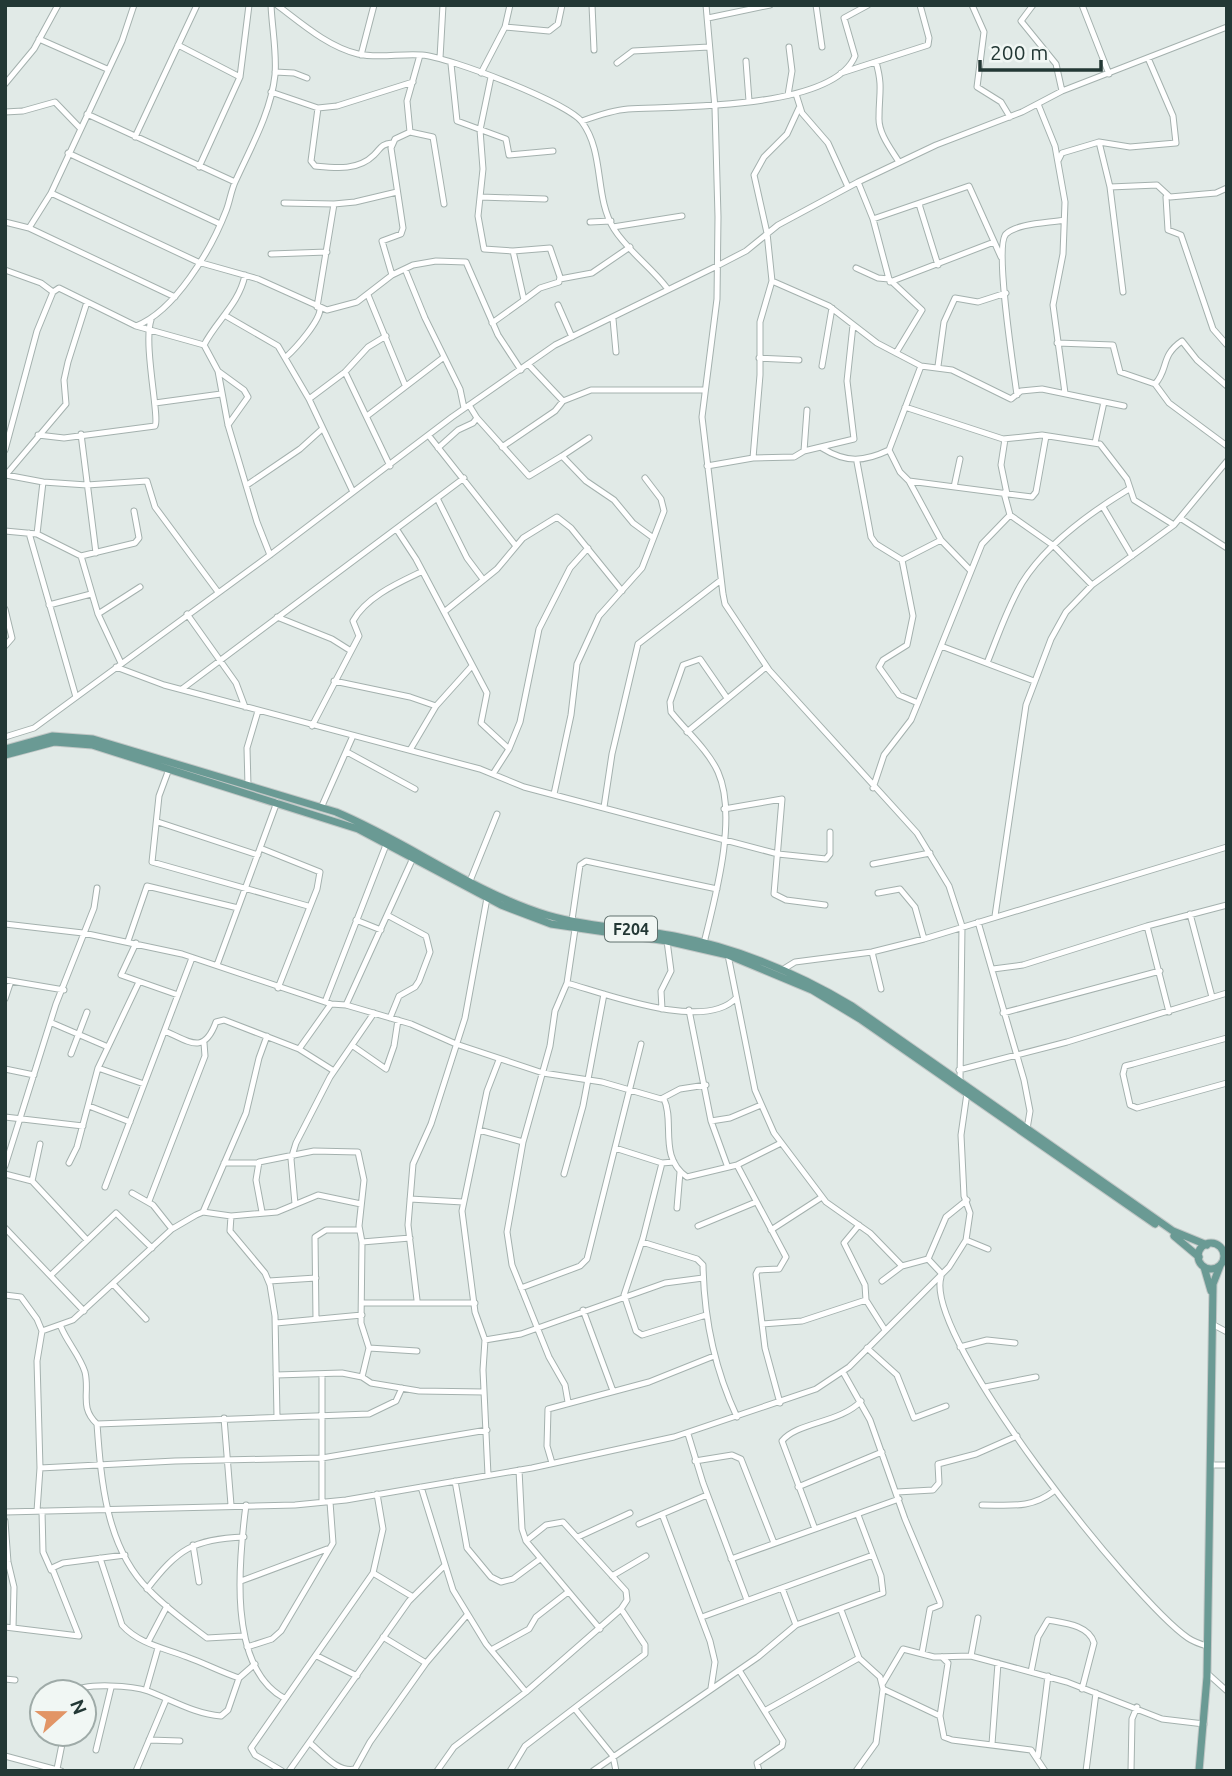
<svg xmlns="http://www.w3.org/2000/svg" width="1232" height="1776" font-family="Ubuntu,sans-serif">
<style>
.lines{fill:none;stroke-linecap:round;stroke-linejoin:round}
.minor-casing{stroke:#a4b1ae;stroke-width:7}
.major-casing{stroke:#c1c7c6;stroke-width:9}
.minor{stroke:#fff;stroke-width:5}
.major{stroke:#6a9a94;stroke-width:7}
.labels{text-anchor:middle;stroke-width:5;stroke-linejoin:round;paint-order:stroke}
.shield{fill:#f1f7f4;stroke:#61716e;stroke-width:2}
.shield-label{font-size:16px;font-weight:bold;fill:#233835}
</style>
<rect width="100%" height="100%" fill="#e1eae7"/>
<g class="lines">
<defs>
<path id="minor" d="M277 5C301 23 328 47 358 54 379 59 401 53 422 55 448 57 567 102 582 122 605 153 594 197 614 229 628 251 651 267 667 288
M592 5 594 50
M706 5 715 108 718 217 717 299 702 417 723 594 725 604 769 670 917 833 949 886 962 926 960 1081
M816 5 822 47
M972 5 984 32 977 87 1001 102 1010 117
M1033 5 1021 21 1056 64 1062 91
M1082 5 1109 74
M708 18 770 5
M505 27 549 31 558 24 562 5
M39 39 107 69
M178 45 240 77 199 167
M361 55 374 5
M440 58 443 5
M746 61 749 101
M876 62C883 87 879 93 879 117 878 133 891 149 899 162
M617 63 633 51 709 47
M451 64 457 121 506 139 509 155 553 151
M275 72 294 73 307 78
M481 73 505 27 510 5
M841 73 928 45 929 38 920 5
M240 77 249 5
M491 77 480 130 483 169 478 216 484 249 513 251 524 300 492 323
M5 84 34 49 58 5
M271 92 318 108 337 106 413 82
M796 94 802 113 828 143 848 187
M788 95 792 71 789 47
M1038 104 1055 146 1065 202 1063 254 1053 305 1065 393
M318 108 311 161 315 166C335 168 358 171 374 155 381 148 381 144 392 143
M799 108 787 134 764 157 754 175 767 233 772 281 829 306 877 343 921 366 952 370 1011 399 1021 391 1042 389 1124 406
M5 112 23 111 55 102 79 127
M87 114 235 182
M582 121C596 116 613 110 628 109 677 106 833 110 855 56L844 18 868 5
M410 132 433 137 444 204
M135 137 197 5
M1099 142 1110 187 1123 292
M68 153 220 224
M1058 161 1062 153 1099 142 1130 147 1176 143 1173 116 1148 58
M858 182 873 219 889 279 922 310 896 353
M1110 187 1157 185 1170 197 1216 193 1227 188
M51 193 198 262 258 279 327 310 357 302 392 275 413 265 436 261 466 262 498 335 521 370
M480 197 545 199
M1166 197 1168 230 1181 235 1213 329 1227 345
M284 203 334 204
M919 204 938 265
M873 219 969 186 1001 257
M5 222 29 228 175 297
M590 222 611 221
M613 227 682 216
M29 228 51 193 122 41 134 5
M513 251 550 248 560 277 559 282 540 288 524 300
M271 254 327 252
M856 268 878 278 889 279
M405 269 425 318 460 389 464 408
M5 270 41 283 53 292 59 288 136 326 204 345
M392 275 382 241 401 234 403 228 391 148 395 139 410 132 407 101 420 55
M560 279 592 273 630 247
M890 282 994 242
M368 295 405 385
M558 305 572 337
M317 307 334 204 355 202 397 192
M226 316 278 346 309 399 353 492
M613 319 616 352
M136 326C175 311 211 250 226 211 230 201 231 190 236 180 251 147 271 112 275 75 277 53 272 28 271 5
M1057 343 1113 345 1120 372 1155 384 1169 403 1227 446
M204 345 218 371 228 425 257 522 270 555
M204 345C217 320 239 304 245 275
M286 357C296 348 321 320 320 308
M759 358 799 360
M528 364 563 401
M822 366 832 308
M938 366 944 322 955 298 978 302 1006 293
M218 371 244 390 248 397 228 425
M345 372 390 466
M1155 384C1169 369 1160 356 1182 341L1197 360 1227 386
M1017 395C1014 371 994 246 1006 234 1018 223 1049 223 1064 220
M309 399 345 372 368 347 386 336
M155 403 221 394
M469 405 477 418 529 476 562 456 586 481 614 500 633 523 652 537
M905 407 1003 439 1042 435 1100 444 1127 479 1134 500 1174 525
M367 416 444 357
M81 434 96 553
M38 435 64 438 155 426C160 419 143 344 151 320
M429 436 516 546
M1005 439 1001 465 1007 494
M1095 443 1104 402
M502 447 555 411 563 401 591 390H704
M438 448 458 430 473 423 477 418
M822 448C846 463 864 462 889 450L921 366
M5 450 37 331 53 292
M889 450 900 472 909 481 1032 497 1036 492 1046 436
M804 451 807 410
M562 456 589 438
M753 458 760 375V322L772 281
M857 462 871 537 876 544 902 560 913 616 907 645 883 660 879 667 899 695 918 703 911 720 884 755 873 788
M707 466 753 458 794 457 804 451 854 439 847 381 853 325
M6 475 43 482
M5 476 66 404 64 380 68 362 87 302
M909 481 941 540 970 570
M247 485 300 449 321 430
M954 487 960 459
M1004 493 1010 515 1054 546 1092 585
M438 500 467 558 482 578
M1103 507 1132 556
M1180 518 1227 548
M397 530 416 559 487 693 481 723 509 749
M5 531 37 534 81 556 135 543 139 538 134 511
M29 533 76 697
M37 534 43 482 87 485 147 481 155 507 218 592
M81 556 98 614 121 663
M902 560 941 540
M49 605 91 594
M5 609 12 638 5 646
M444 612 497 569 523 538 557 517 571 528 622 591
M98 614 140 587
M187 614 236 683 245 707
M277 617 332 639 351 651
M941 646 1034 681
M987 663C998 636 1007 608 1022 583 1046 544 1091 512 1129 489
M116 667 164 685 480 769 524 787 778 854 826 859 830 854V832
M334 681 410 697 436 706
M182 689 464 478
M918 703 982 544 1010 515
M312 726 359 636 353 621C366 597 398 583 421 572
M687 732 766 667
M5 737 34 728 270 555 452 417 555 345 717 266 746 251 778 225 858 182 936 145 1022 112 1062 91 1227 27
M410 750 436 706 471 667
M347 752 415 789
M169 769 159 796 152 862 308 906
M493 774 509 749 520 722 539 629 570 568 588 548
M248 786 247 748 258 711
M554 794 571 715 577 664 599 616 642 568 664 511 661 499 645 478
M604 807 612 754 638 644 721 580
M321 808 352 738
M724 809 782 799 774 894 786 900 825 905
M158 822 258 855
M260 848 320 872 317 889 278 988
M873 864 930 853
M470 881 497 814
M878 893 900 889 915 907 924 939
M1190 914 1212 997
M387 915 426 936 430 952 419 981 415 987 399 996 390 1018
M995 916 1026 705 1051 639 1066 612 1092 585 1174 525 1227 461
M356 920 381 930
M572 920 580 865 586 861 717 889
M978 922 1024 1080 1030 1111 1027 1129
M5 924 83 933 182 954 331 1004 346 1005 411 1024 456 1044 543 1073 602 1082 661 1099 680 1089 706 1085
M1147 926 1169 1012
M128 941 147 886 238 908
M136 943 121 975 178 995
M704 943C715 898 738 817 718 772 708 750 686 731 671 712L670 702 683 665 700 659 727 698
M872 952 881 989
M728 955 755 1090 774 1133 826 1202 870 1233 902 1266 928 1259 942 1274
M217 965 277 802
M993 969 1023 965 1147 926 1227 905
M782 970 795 962 872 952 924 939 1227 847
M5 980 64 990
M567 983C606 994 705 1032 736 998
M5 999 11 981
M325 1002 386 845
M346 1005 413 858
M662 1009 661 991 671 971 667 941
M689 1010 711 1121 727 1165
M1003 1013 1160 971
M52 1023 108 1047
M165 1031C190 1042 204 1055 216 1022L224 1020 299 1049 331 1004
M1227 1038 1133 1064 1125 1066 1123 1074 1130 1105 1137 1108 1227 1083
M353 1046 386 1069 394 1046 398 1020
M299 1049 334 1071
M71 1054 87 1012
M98 1068 144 1084
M5 1069 34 1075
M959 1070 1067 1042 1227 993
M664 1099C675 1122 658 1157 687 1177L737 1165 781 1143
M89 1106 130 1122
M5 1117 83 1126
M711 1121 730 1118 761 1105
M479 1130 523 1142
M615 1148 662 1163 674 1162
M69 1163 77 1147 98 1068 139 982
M224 1163H257
M662 1163 643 1238 624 1295 636 1331 642 1335 706 1315
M737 1165 786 1257 779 1269 758 1270 756 1274 765 1348 780 1403
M5 1166 56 1004 94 908 97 888
M5 1174 32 1181 87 1240
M564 1174 583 1106 604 994
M32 1181 40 1144
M105 1187 192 958
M132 1193 153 1205 172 1229
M410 1199 463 1202
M149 1201 205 1056 204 1043
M295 1204 291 1159 296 1143 330 1077 374 1013
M677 1208 680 1172
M203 1212 246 1113 259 1058 267 1036
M262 1212 256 1180 259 1162 314 1151 358 1152 364 1180 359 1226 362 1242 361 1323 369 1348 362 1377
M231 1216 230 1231 265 1273 270 1285 275 1316 277 1417
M698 1226 756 1202
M5 1228 84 1311
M771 1230 822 1197
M966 1240 988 1249
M362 1242 410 1238
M642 1242 697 1259 703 1265C704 1318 714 1368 737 1417
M928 1259 946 1217 967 1200
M51 1275 116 1213 152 1248
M941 1277C923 1337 1134 1601 1188 1638 1194 1642 1200 1644 1207 1646
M269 1281 316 1278
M882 1281 902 1266
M114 1285 146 1319
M521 1288 580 1266 587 1259 641 1044
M5 1295 21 1297 37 1319 42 1331
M417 1300 408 1225 413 1164 431 1124 465 1018 487 898
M866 1300 885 1330
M362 1303H475
M583 1310 613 1391
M316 1319 315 1237 326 1230H359
M276 1323 362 1315
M762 1324 802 1321 866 1300 865 1285 844 1243 859 1225
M1212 1324 1227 1332
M61 1327C67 1342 80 1356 85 1372 90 1393 79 1407 97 1424 101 1480 106 1548 149 1590 166 1608 187 1623 207 1638L243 1636
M485 1340 521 1334 665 1283 703 1278
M960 1347 987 1340 1015 1343
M369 1348 417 1351
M867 1348 897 1375 914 1418 946 1406
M843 1372 870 1420 905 1519 940 1602V1605L930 1609 922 1653
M276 1375 342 1373 362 1377 371 1383 419 1391 484 1392
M322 1375V1502
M985 1387 1036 1377
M568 1402 565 1385 549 1357 512 1265 507 1232 523 1142 550 1046 555 1011 567 983 575 929
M224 1418 231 1505
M97 1424 369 1414 396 1401 402 1388
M688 1434 703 1483 747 1600
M695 1461 732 1455 741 1459 774 1543
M552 1463 547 1446 548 1409 649 1382 714 1356
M1211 1465H1227
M40 1468 175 1461 322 1458 487 1430
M519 1470 522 1529 526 1541 600 1629
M488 1475 483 1370 485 1340 475 1312 462 1211 487 1091 499 1060
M455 1481 467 1548 491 1577 501 1582 513 1579 540 1559
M421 1487 453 1590 486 1644 526 1692
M798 1487 882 1452
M897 1492 933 1490 939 1483 938 1464 976 1454 1017 1436
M246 1505C239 1559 227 1667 284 1698
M982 1505C1010 1505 1031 1509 1054 1491
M37 1511 40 1468 37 1361 42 1331 73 1320 172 1229 196 1215 203 1212 231 1216 277 1212 318 1195 361 1204
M42 1511 43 1552 51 1570
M5 1512 295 1505 346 1500 532 1468 674 1437 816 1389 849 1367 949 1267 966 1240 970 1213 964 1196 961 1135 967 1093
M662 1514 710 1641 715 1662 711 1688
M5 1521 8 1562 14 1587 13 1628
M639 1524 707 1495
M815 1529 782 1441C797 1422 841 1423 861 1401
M578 1537 630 1513
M193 1545 199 1582
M100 1558 122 1625C139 1644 164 1648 187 1657 204 1663 221 1672 239 1678L255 1664
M731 1559 899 1499
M373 1573 413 1597
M612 1576 646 1556
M241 1581 327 1549
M782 1588 796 1625
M147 1589C178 1549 193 1539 244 1537
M841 1610 859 1658 880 1677 883 1689 940 1716
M702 1617 873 1555
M5 1627 79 1636 52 1568 63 1563 125 1555
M383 1637 426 1663
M148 1642 167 1606
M247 1647 272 1639 281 1631 333 1543 330 1502
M491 1650 529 1629 536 1617 568 1592
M317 1656 357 1676
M971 1656 978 1618
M942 1657 948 1663 940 1716 944 1737 952 1740 1031 1750 1045 1771
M739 1670 783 1741 782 1746 757 1763 759 1771
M1031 1672 1038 1637 1048 1620C1064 1623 1089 1625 1094 1643L1082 1689
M1207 1673 1227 1691
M5 1679 15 1680
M883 1683 903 1649 934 1657 971 1656 1067 1682 1162 1719 1204 1724
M146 1690 158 1648
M74 1692C84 1682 134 1686 148 1691 172 1700 195 1714 221 1716L228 1710 239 1678
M575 1709 613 1756 616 1771
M766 1710 859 1658
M149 1740 180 1741
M311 1744C323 1754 338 1773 355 1769L370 1742 426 1663 467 1615
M992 1744 998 1663
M96 1750 111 1688
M5 1756 61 1771
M1038 1756 1048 1676
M57 1769 64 1734
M136 1771 166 1700
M282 1771 255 1755 251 1748 373 1573 383 1529 377 1494
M289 1771 409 1601 444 1566
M437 1771 454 1747 526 1692 621 1609 627 1600 626 1591 563 1522 546 1525 526 1541
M510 1771 525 1746 645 1654V1645L621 1609
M593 1771 758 1657 796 1625 883 1593 881 1576 858 1515
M856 1771 876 1743 883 1689
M1086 1771 1096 1693
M1131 1771 1132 1719 1137 1707"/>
<path id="major" d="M5 749 52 736 93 739 336 812C408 842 472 892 547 915 588 927 632 928 674 936 737 948 797 973 852 1006L1173 1231 1207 1245
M5 755 54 742 92 745 358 829 501 905 551 924 667 941 728 955 812 990 860 1019 1155 1224
M1174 1236 1199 1257
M1198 1256a13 13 0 1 1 26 0a13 13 0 1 1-26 0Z
M1204 1267 1211 1291
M1199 1771 1207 1677 1213 1284 1220 1266"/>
</defs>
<use href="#minor" class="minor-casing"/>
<use href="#major" class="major-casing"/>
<use href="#minor" class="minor"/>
<use href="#major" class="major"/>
</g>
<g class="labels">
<rect class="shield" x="605" y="916.5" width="52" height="25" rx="5"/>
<g class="shield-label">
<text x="631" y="935">F204</text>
</g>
</g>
<rect width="1232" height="1776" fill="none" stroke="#233835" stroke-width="14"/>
<g transform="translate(63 1713) rotate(69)"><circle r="33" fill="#f1f7f4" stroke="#9faba8" stroke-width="2"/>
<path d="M0-5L12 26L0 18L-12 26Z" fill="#e29566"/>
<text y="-10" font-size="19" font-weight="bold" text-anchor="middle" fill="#233835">N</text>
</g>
<path d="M980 60v10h121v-10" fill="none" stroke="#233835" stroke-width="3.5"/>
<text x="990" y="60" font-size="21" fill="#233835" stroke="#f1f7f4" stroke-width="5" paint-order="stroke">200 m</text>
</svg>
